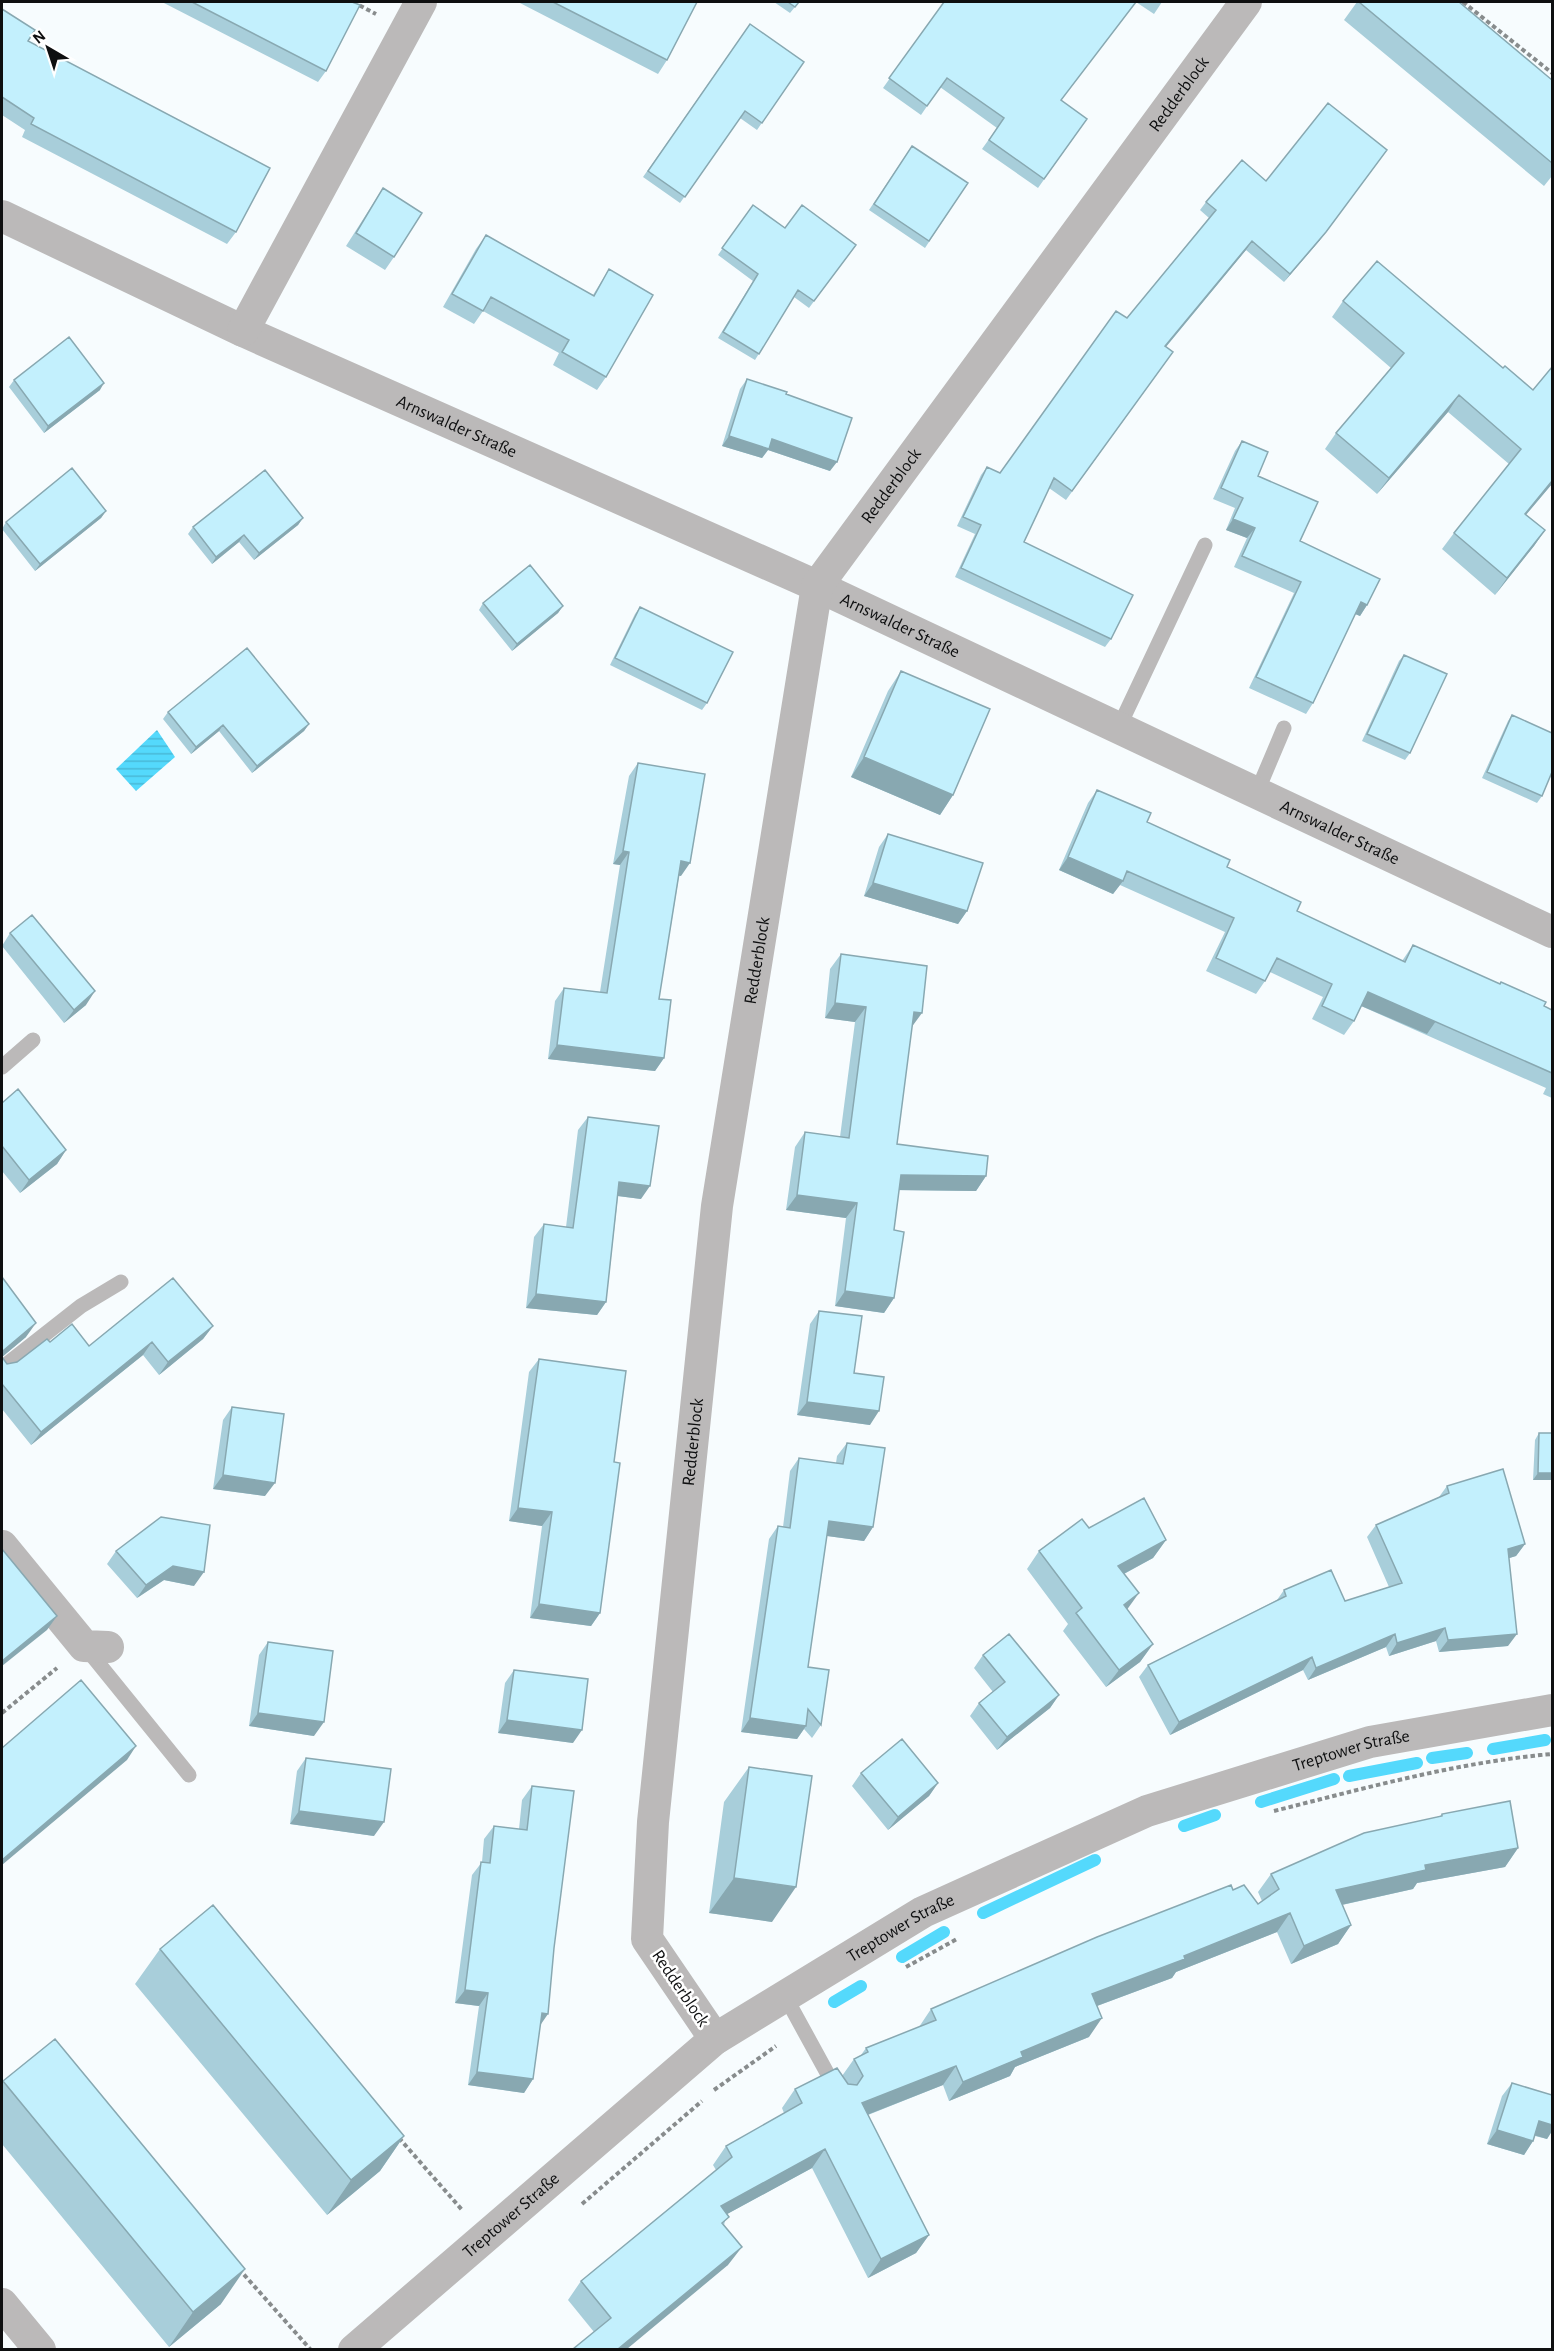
<svg xmlns="http://www.w3.org/2000/svg" width="1554" height="2351" font-family="'Alegreya Sans',sans-serif">
<style>
.water{fill:url(#water-rules)}
.lines{fill:none;stroke-linecap:round;stroke-linejoin:round}
.stream{stroke:#54d9fc;stroke-width:12}
.path{stroke:#888c8d;stroke-width:4;stroke-dasharray:4.5 3;stroke-linecap:butt}
.service{stroke:#bbb9b9;stroke-width:15}
.minor{stroke:#bbb9b9;stroke-width:32}
.wall{fill:#a8ceda}
.shaded-wall{fill:#88a8b1}
.building{fill:#c3f0fd;stroke:#88a8b1;stroke-width:1.5}
.labels{text-anchor:middle;stroke-width:5;stroke-linejoin:round;paint-order:stroke}
.street-label{font-size:18px;fill:#0e0f10;stroke:#fff}
</style>
<defs>
<pattern id="water-rules" width="6" height="5" patternUnits="userSpaceOnUse" patternTransform="scale(1.5)"><rect width="6" height="5" fill="#54d9fc"/><path d="M0 2.5h6" fill="none" stroke="#48b9d7"/></pattern>
</defs>
<rect width="100%" height="100%" fill="#f7fcfe"/>
<path class="water" d="M157 730 175 757 136 791 116 769Z"/>
<g class="lines">
<path class="stream" d="M1493 1749 1545 1740
M1432 1758 1467 1753
M1349 1776 1417 1763
M1261 1802 1334 1779
M1184 1826 1215 1815
M983 1913 1095 1860
M902 1957 944 1932
M834 2002 861 1986"/>
<path class="path" d="M353 2 376 14
M1463 2 1552 73
M2 1713 57 1668
M1274 1811C1366 1788 1458 1762 1552 1754
M906 1967 957 1939
M714 2090 776 2046
M399 2138 463 2211
M582 2204 702 2101
M239 2269 311 2350"/>
<path class="service" d="M1119 727 1205 545
M1257 792 1284 728
M2 1067 33 1040
M2 1368 81 1306 121 1282
M86 1648 189 1775
M785 1996 837 2091"/>
<g class="minor">
<path id="s1" d="M2 216 243 331 817 586 1552 932"/>
<path d="M243 331 421 2"/>
<path d="M2 1546 84 1646 108 1647"/>
<path id="s2" d="M715 2039 647 1939 653 1822 717 1206 817 586 1246 2"/>
<path d="M2 2304 40 2350"/>
<path id="s3" d="M354 2350 715 2039 923 1912 1147 1811 1370 1742 1552 1710"/>
</g>
</g>
<path class="wall" d="M162 2H352L326 71 318 82Z
M518 2H697L667 60 658 74Z
M774 2H799L790 13Z
M944 2 1061 101 1087 119 1038 188 982 149 997 128 940 87 921 115 883 88Z
M1136 2H1162L1154 14Z
M1357 2H1459L1552 80V176L1544 186 1344 20Z
M2 9 28 41 236 232 227 244 22 137 25 130 2 115Z
M750 24 804 62 757 130 740 118 680 203 643 177Z
M912 146 968 183 925 248 869 210Z
M383 188 394 257 385 270 346 246Z
M1206 202 1320 240 1284 282 1246 250 1166 347 1173 352 1066 500 1049 488 1024 542 1111 639 1105 647 955 577 975 534 957 526 981 475 987 467 1000 473 1209 218 1200 210Z
M753 205 785 228 856 245 809 308 794 297 755 360 718 338 753 281 718 255Z
M486 235 593 295 609 269 606 377 597 390 553 365 559 353 483 311 474 324 443 307 476 249Z
M1343 301 1503 368 1533 390 1552 367V484L1526 515 1545 530 1534 546 1495 595 1442 549 1454 533 1509 464 1448 412 1377 494 1325 449 1336 433 1391 368 1332 317Z
M747 379 786 394 830 471 768 450 762 458 722 446 740 389Z
M14 380 100 390 44 433 9 387Z
M1242 441 1258 476 1300 541 1367 605 1360 616 1355 614 1313 703 1306 714 1249 688 1294 593 1234 567 1247 538 1226 530 1235 508 1213 499 1235 451Z
M106 511 101 518 35 571 2 529 6 522Z
M303 518 298 525 254 560 239 542 212 564 188 534 193 527Z
M483 603 563 606 558 613 512 651 479 610Z
M640 607 707 703 702 710 610 665 635 614Z
M1404 655 1410 753 1405 760 1362 741 1399 661Z
M901 671 953 795 940 815 851 777 888 691Z
M168 712 309 724 304 731 252 773 219 731 191 754 163 719Z
M1512 715 1542 796 1537 803 1482 778 1508 721Z
M638 763 681 876H679L659 999 664 1058 655 1071 548 1059 555 1001 564 988 600 992 620 865 613 864 629 776Z
M1097 790 1147 822 1227 867 1297 911 1402 961 1413 945 1500 984 1501 982 1552 1010V1098L1543 1094 1546 1088 1361 1006 1354 1021 1344 1035 1312 1019 1323 997 1270 972 1265 981 1256 994 1206 971 1225 932 1120 885 1113 894 1059 870 1088 803Z
M888 834 967 911 958 924 864 896 879 847Z
M10 933 86 1005 64 1023 2 946Z
M841 954 912 1026 897 1144 986 1176 976 1191 899 1190 894 1230V1298L884 1313 835 1306 846 1218 786 1210 795 1147 805 1132 840 1137 855 1022 825 1018 830 969Z
M2 1103 66 1150 57 1164 20 1193 2 1171Z
M588 1117 641 1199 618 1196 606 1302 597 1315 526 1308 534 1237 544 1224 566 1227 578 1130Z
M2 1277 26 1337 2 1357 7 1364 17 1362 50 1342 89 1346 213 1326 203 1339 159 1375 143 1355 31 1445 2 1409Z
M819 1311 854 1373 870 1425 797 1415 810 1324Z
M539 1359 600 1613 591 1626 530 1618 542 1526 509 1521 529 1372Z
M232 1407 265 1496 213 1489 223 1420Z
M1539 1433H1552V1480H1533L1535 1440Z
M847 1443 873 1527 864 1541 827 1536 808 1667 821 1725 812 1738 804 1729 797 1739 741 1732 769 1539 778 1526 783 1527 790 1471 799 1458 836 1463 837 1456Z
M1447 1486 1525 1544 1516 1556 1509 1558 1508 1646 1439 1652 1436 1641 1389 1656 1386 1647 1308 1680 1303 1670 1170 1735 1139 1677 1148 1665 1277 1600 1284 1590 1345 1601 1389 1587 1367 1537 1376 1525 1439 1497Z
M1089 1528 1166 1540 1153 1558 1124 1574 1127 1610 1153 1644 1140 1662 1106 1687 1063 1631 1068 1624 1027 1569 1039 1551Z
M116 1551 194 1586 164 1580 137 1598 107 1564Z
M268 1642 314 1736 249 1726 259 1655Z
M983 1655 1059 1695 1050 1708 997 1750 970 1716 979 1703 993 1692 974 1668Z
M514 1670 573 1743 498 1733 505 1683Z
M306 1758 374 1836 290 1824 297 1771Z
M749 1767 772 1922 709 1913 724 1802Z
M861 1773 938 1783 929 1796 888 1830 852 1786Z
M532 1786 540 2026 533 2079 524 2093 468 2085 479 2006 455 2003 472 1875 482 1862 484 1839 494 1826 519 1829 522 1800Z
M1442 1814 1518 1848 1505 1867 1417 1883 1413 1889 1342 1905 1351 1925 1338 1944 1291 1964 1277 1932 1176 1972 1172 1978 1097 2006 1089 2037 1015 2067 1010 2076 949 2101 943 2085 868 2115 929 2235 916 2253 868 2278 812 2168 727 2214 724 2225 728 2265 594 2332 568 2300 581 2281 716 2170 713 2165 726 2146 784 2113 782 2108 795 2089 842 2076 854 2059 861 2055 866 2048 919 2027 931 2009 1233 1890 1258 1904 1262 1901 1258 1892 1271 1874 1440 1816Z
M160 1949 404 2136 380 2171 327 2215 135 1984Z
M3 2081 221 2304 169 2347 2 2144V2084Z
M1512 2083 1552 2095V2131L1547 2139 1535 2136 1533 2141 1524 2155 1487 2144 1502 2096Z"/>
<path class="shaded-wall" d="M1387 150 1320 240 1284 282 1290 274Z
M1252 241 1246 250 1159 355 1165 346Z
M104 383 100 390 44 433 48 426Z
M1459 395 1448 412 1377 494 1389 478Z
M729 436 772 439 837 462 830 471 768 450 762 458 722 446Z
M1552 481V484L1513 530 1525 514Z
M106 511 101 518 35 571 40 564Z
M303 518 298 525 254 560 259 553Z
M1233 519 1255 528 1247 538 1226 530Z
M1545 530 1534 546 1495 595 1507 578Z
M244 535 239 542 212 564 216 557Z
M1361 602 1367 605 1360 616 1353 613Z
M563 606 558 613 512 651 517 644Z
M309 724 304 731 252 773 257 766Z
M223 725 219 731 191 754 196 747Z
M864 757 953 795 940 815 851 777Z
M623 851 629 852 620 865 613 864Z
M1068 857 1123 881 1113 894 1059 870Z
M681 861 690 863 681 876 672 874Z
M873 883 967 911 958 924 864 896Z
M95 991 86 1005 64 1023 74 1010Z
M1368 992 1436 1021 1427 1034 1359 1005Z
M835 1003 866 1007 855 1022 825 1018Z
M914 1012 922 1013 911 1028Z
M557 1045 664 1058 655 1071 548 1059Z
M66 1150 57 1164 20 1193 29 1180Z
M901 1175 986 1176 976 1191 891 1190Z
M619 1182 650 1186 641 1199 610 1195Z
M797 1195 857 1203 846 1218 786 1210Z
M845 1291 894 1298 884 1313 835 1306Z
M536 1294 606 1302 597 1315 526 1308Z
M36 1323 26 1337 2 1357 3 1351Z
M213 1326 203 1339 159 1375 168 1362Z
M152 1342 143 1355 31 1445 41 1432Z
M807 1402 879 1411 870 1425 797 1415Z
M1538 1473H1552V1480H1533Z
M223 1475 275 1483 265 1496 213 1489Z
M518 1508 552 1512 542 1526 509 1521Z
M829 1521 873 1527 864 1541 820 1535Z
M1166 1540 1153 1558 1105 1584 1118 1566Z
M1525 1544 1516 1556 1500 1561 1508 1549Z
M173 1566 204 1572 194 1586 164 1580 137 1598 146 1585Z
M1139 1593 1126 1611 1124 1605Z
M539 1604 600 1613 591 1626 530 1618Z
M57 1616 47 1630 2 1666V1661Z
M1445 1628 1436 1641 1389 1656 1397 1643Z
M1395 1634 1386 1647 1308 1680 1316 1668Z
M1517 1634 1508 1646 1439 1652 1448 1640Z
M1153 1644 1140 1662 1106 1687 1119 1670Z
M1312 1657 1303 1670 1170 1735 1179 1722Z
M1059 1695 1050 1708 997 1750 1007 1737Z
M258 1713 324 1722 314 1736 249 1726Z
M750 1718 806 1726 797 1739 741 1732Z
M507 1720 582 1730 573 1743 498 1733Z
M136 1746 127 1760 2 1865V1860Z
M938 1783 929 1796 888 1830 898 1817Z
M299 1811 384 1822 374 1836 290 1824Z
M1518 1848 1505 1867 1417 1883 1413 1889 1323 1909 1336 1890 1425 1865Z
M734 1878 796 1887 772 1922 709 1913Z
M1290 1913 1277 1932 1176 1972 1172 1978 1078 2013 1092 1994 1184 1956Z
M1351 1925 1338 1944 1291 1964 1304 1946Z
M465 1990 488 1993 479 2006 455 2003Z
M542 2013 548 2014 539 2027Z
M1102 2018 1089 2037 1015 2067 1010 2076 949 2101 963 2082 1021 2052Z
M956 2066 943 2085 849 2122 862 2103Z
M477 2072 533 2079 524 2093 468 2085Z
M1539 2121 1552 2125V2131L1547 2139 1530 2134Z
M1497 2130 1533 2141 1524 2155 1487 2144Z
M404 2136 380 2171 327 2215 351 2180Z
M825 2149 812 2168 707 2225 721 2206Z
M929 2235 916 2253 868 2278 881 2259Z
M742 2247 728 2265 627 2349H618Z
M245 2269 221 2304 169 2347 193 2312Z"/>
<path class="building" d="M192 2H352L360 5 326 71Z
M553 2H697L667 60Z
M788 2H799L795 7Z
M944 2H1136L1061 100 1087 119 1044 179 989 140 1004 118 947 78 927 106 889 78Z
M1359 2H1459L1552 80V163Z
M2 9 35 30 28 41 270 168 236 232 31 124 34 118 2 97Z
M750 24 804 62 762 123 745 111 685 197 648 171Z
M1328 103 1387 150 1326 232 1290 274 1252 241 1165 346 1173 352 1072 491 1054 478 1024 542 1133 595 1111 639 961 568 981 525 963 517 987 467 1000 473 1116 311 1127 318 1216 210 1206 202 1242 160 1266 181Z
M912 146 968 183 929 241 874 204Z
M383 188 422 213 394 257 356 233Z
M753 205 785 228 802 205 856 245 814 301 798 290 759 354 723 332 758 274 722 248Z
M486 235 594 296 609 269 653 295 606 377 562 352 569 340 491 297 483 311 452 294Z
M1377 261 1503 368 1505 366 1533 390 1552 367V481L1525 514 1545 530 1507 578 1454 533 1521 449 1459 395 1389 478 1336 433 1404 353 1343 301Z
M69 337 104 383 48 426 14 380Z
M747 379 787 392 786 394 852 418 837 462 772 439 769 449 729 436Z
M1242 441 1268 452 1258 476 1318 502 1300 541 1380 579 1367 605 1361 602 1313 703 1256 677 1301 582 1242 556 1255 528 1233 519 1243 498 1221 488Z
M72 468 106 511 40 564 6 522Z
M265 470 303 518 259 553 244 535 216 557 193 527Z
M530 565 563 606 517 644 483 603Z
M640 607 733 652 707 703 615 658Z
M247 648 309 724 257 766 223 725 196 747 168 712Z
M1404 655 1447 674 1410 753 1367 734Z
M901 671 990 709 953 795 864 757Z
M1512 715 1552 733V772L1542 796 1487 772Z
M638 763 705 774 690 863 681 861 659 999 671 1000 664 1058 557 1045 564 988 607 993 629 852 623 851Z
M1097 790 1151 813 1147 822 1230 860 1227 867 1301 902 1297 911 1405 962 1413 945 1500 984 1501 982 1546 1002 1544 1006 1552 1010V1073L1368 992 1354 1021 1322 1006 1332 984 1277 958 1265 981 1216 958 1234 918 1127 871 1123 881 1068 857Z
M888 834 983 863 967 911 873 883Z
M32 915 95 991 74 1010 10 933Z
M841 954 927 966 922 1013 914 1012 897 1144 988 1156 986 1176 901 1175 894 1230 904 1232 894 1298 845 1291 857 1203 797 1195 805 1132 849 1138 866 1007 835 1003Z
M18 1089 66 1150 29 1180 2 1146V1103Z
M588 1117 659 1126 650 1186 619 1182 606 1302 536 1294 544 1224 573 1228Z
M2 1277 36 1323 3 1351 2 1357 7 1364 17 1362 47 1339 50 1342 72 1324 89 1346 173 1278 213 1326 168 1362 152 1342 41 1432 2 1384Z
M819 1311 862 1316 854 1373 884 1377 879 1411 807 1402Z
M539 1359 626 1371 614 1462 620 1463 600 1613 539 1604 552 1512 518 1508Z
M232 1407 284 1414 275 1483 223 1475Z
M1539 1433H1552V1473H1538Z
M847 1443 885 1448 873 1527 829 1521 808 1667 829 1670 821 1725 808 1709 806 1726 750 1718 778 1526 790 1528 799 1458 843 1464Z
M1503 1469 1525 1544 1508 1549 1517 1634 1448 1640 1445 1628 1397 1643 1395 1634 1316 1668 1312 1657 1179 1722 1148 1665 1286 1596 1284 1590 1331 1570 1345 1601 1402 1583 1376 1525 1449 1493 1447 1486Z
M1144 1498 1166 1540 1118 1566 1139 1593 1124 1605 1153 1644 1119 1670 1076 1613 1082 1608 1039 1551 1082 1519 1089 1528Z
M161 1517 210 1525 204 1572 173 1566 146 1585 116 1551Z
M2 1549 57 1616 2 1661Z
M1009 1634 1059 1695 1007 1737 979 1703 1005 1682 983 1655Z
M268 1642 333 1651 324 1722 258 1713Z
M514 1670 588 1679 582 1730 507 1720Z
M81 1680 136 1746 2 1860V1748Z
M902 1739 938 1783 898 1817 861 1773Z
M306 1758 391 1769 384 1822 299 1811Z
M749 1767 812 1776 796 1887 734 1878Z
M532 1786 574 1791 554 1948 548 2014 542 2013 533 2079 477 2072 488 1993 465 1990 481 1862 490 1863 494 1826 527 1830Z
M1510 1801 1518 1848 1425 1865 1426 1870 1336 1890 1351 1925 1304 1946 1290 1913 1184 1956 1185 1959 1092 1994 1102 2018 1021 2052 1023 2057 963 2082 956 2066 862 2103 929 2235 881 2259 825 2149 721 2206 729 2217 722 2223 742 2247 618 2349H573L611 2318 581 2281 732 2157 726 2146 802 2103 795 2089 837 2068 848 2084 857 2085 863 2076 854 2059 868 2052 866 2048 936 2020 931 2009 1097 1937 1231 1885 1233 1890 1244 1885 1258 1904 1279 1889 1271 1874 1364 1833 1442 1816V1814Z
M213 1905 404 2136 351 2180 160 1949Z
M55 2039 245 2269 193 2312 3 2081Z
M1512 2083 1552 2095V2125L1539 2121 1533 2141 1497 2130Z"/>
<g class="labels">
<g class="street-label">
<text dy="6" stroke="none"><textPath href="#s2" startOffset="2096">Redderblock</textPath></text>
<text dy="6" stroke="none"><textPath href="#s1" startOffset="501">Arnswalder Straße</textPath></text>
<text dy="6" stroke="none"><textPath href="#s2" startOffset="1610">Redderblock</textPath></text>
<text dy="6" stroke="none"><textPath href="#s1" startOffset="987">Arnswalder Straße</textPath></text>
<text dy="6" stroke="none"><textPath href="#s1" startOffset="1473">Arnswalder Straße</textPath></text>
<text dy="6" stroke="none"><textPath href="#s2" startOffset="1106">Redderblock</textPath></text>
<text dy="6" stroke="none"><textPath href="#s2" startOffset="620">Redderblock</textPath></text>
<text dy="6" stroke="none"><textPath href="#s3" startOffset="1179">Treptower Straße</textPath></text>
<text dy="6" stroke="none"><textPath href="#s3" startOffset="693">Treptower Straße</textPath></text>
<text transform="translate(681 1988) rotate(56)" y="6">Redderblock</text>
<text dy="6" stroke="none"><textPath href="#s3" startOffset="207">Treptower Straße</textPath></text>
</g>
</g>
<rect width="1554" height="2351" fill="none" stroke="#0e0f10" stroke-width="6"/>
<g transform="translate(48 48) rotate(321)" stroke="#ffffff" stroke-width="4.5" paint-order="stroke">
<path d="M0-4.5L10 22L0 15L-10 22Z" fill="#0e0f10"/>
<text y="-9" font-size="16" font-weight="bold" text-anchor="middle" fill="#0e0f10">N</text>
</g>
</svg>
